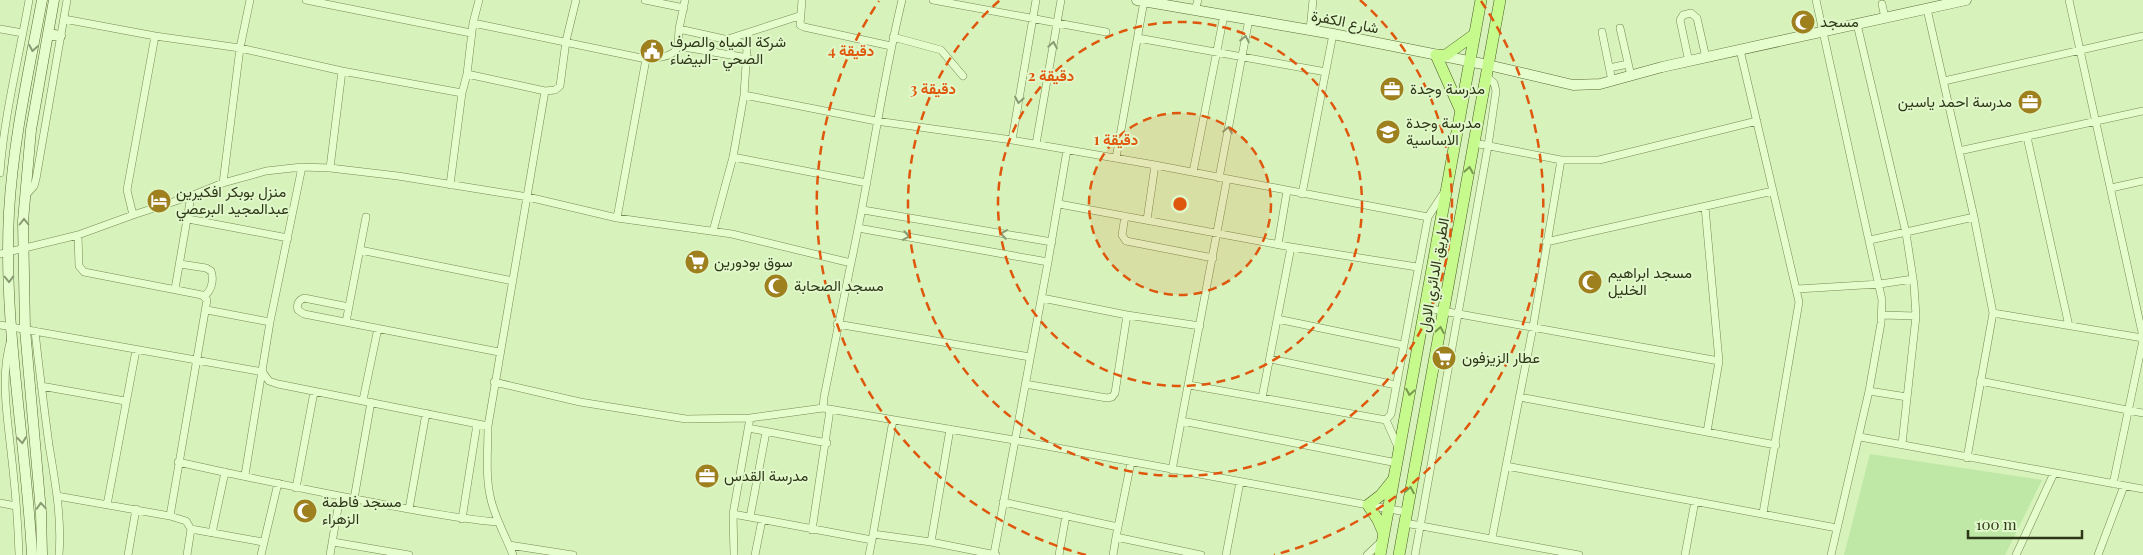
<svg xmlns="http://www.w3.org/2000/svg" width="2143" height="555" font-family="'Playfair Display',Vazirmatn,serif">
<style>
.farmland{fill:#bfe8a6}
.lines{fill:none;stroke-linecap:round;stroke-linejoin:round}
.street-casing{stroke:#788953;stroke-width:8}
.secondary-casing{stroke:#5c6b36;stroke-width:11}
.primary-casing{stroke:#4b5628;stroke-width:12}
.street{stroke:#e5fccd;stroke-width:7}
.secondary{stroke:#e5fccd;stroke-width:10}
.primary{stroke:#c6fa8c;stroke-width:11}
.oneway{stroke:#8a9a73}
.oneway2{stroke:#7a9852}
.ring{fill:none;stroke:#df570d;stroke-width:2.5;stroke-dasharray:9 6}
.labels{text-anchor:middle;stroke-width:4;stroke-linejoin:round;paint-order:stroke}
.street-label{font-size:15px;fill:#2f3719;stroke:#e1f8ca}
.poi-label{font-size:15px;fill:#2f3719;stroke:#e1f8ca;text-anchor:start}
.centre{fill:#df570d;stroke:#e1f8ca;stroke-width:2.5}
.ring-label{font-size:15px;text-anchor:middle;font-weight:bold;fill:#df570d;stroke:#e1f8ca;stroke-width:4;stroke-linejoin:round;paint-order:stroke}
</style>
<rect width="100%" height="100%" fill="#d7f2ba"/>
<path class="farmland" d="M1870 454 2042 480 2005 555H1844Z"/>
<g class="lines">
<defs>
<path id="street" d="M306 0 471 33
M645 0 684 8
M802 0 800 25 804 27 891 46
M933 0 1106 32
M1816 0 1882 300 1881 323 1869 391 1831 555
M2069 0 2143 337
M1882 4 1885 18
M1927 9 1974 217 1993 313 1967 458
M1195 10 1198 0
M64 19 155 36 240 48 342 71 462 93
M473 23 646 59C658 57 674 58 678 46L748 58
M1857 24 1906 233 1914 285 1916 316 1902 444
M1620 28 1631 76
M0 29 23 33
M679 29 742 43 747 49 744 95 733 157 713 231
M1310 30 1313 0
M1602 32 1612 81
M893 37 941 50 963 76
M1138 38 1326 72
M728 39 799 16
M678 46 679 29 685 0
M1740 50 1799 302 1763 513
M1689 62 1680 20 1683 15 1691 13 1697 18 1706 58
M1609 68 1628 64
M467 74 545 91 555 90 560 86 566 41 576 0
M1944 81 2143 36
M744 95 876 121 1012 140 1155 165 1428 217
M2027 137 2069 326
M1012 140 1036 0
M1474 143 1561 160H1599L1757 121
M1036 144 1061 0
M1959 151 2143 111
M733 157 867 183
M1116 158 1144 1
M330 168 342 71
M1193 172 1224 15
M0 173C4 115 19 58 29 0
M1219 178 1249 19
M223 183 240 48 250 0
M450 185 462 93 467 74 473 23 479 0
M2111 188 2143 181
M1302 194 1333 34
M25 196 34 186 36 179 67 0
M1059 204 1291 247 1417 267
M1705 207 1719 361 1707 432
M863 210 1052 242
M133 215 127 190 155 36
M1125 216 1122 235 1126 241 1213 258
M617 218 646 59
M188 219 288 238
M1147 220 1155 165
M858 228 1048 262
M78 235 79 266 84 272 202 295 207 300 170 516
M1870 240 1974 217
M1546 242 1773 191
M1278 244 1287 191
M360 250 513 281
M0 254 78 235 133 215 191 196 223 183 266 171 302 167 330 168 398 176 528 197 617 218 732 234 851 263C870 176 881 87 902 0
M851 263 824 397 823 408 1014 440 1406 512
M180 264 206 268 211 271C214 279 212 291 204 296
M175 289 191 196
M1797 289 1880 284 1913 279
M1042 298 1127 315 1200 326
M349 307 304 298C299 300 296 304 298 310L304 314 499 352
M1426 308 1719 361
M207 310 270 322
M1993 313 2143 338
M1882 315 1916 316
M1277 319 1403 345
M346 322 366 217
M837 324 1030 357
M0 325 263 372
M35 331C39 369 44 407 49 445 55 481 62 518 59 555
M11 339C0 376 7 413 11 452 15 486 18 520 19 555
M1270 359 1396 385
M263 373 269 381 278 384 488 426
M1980 381 2143 413
M494 382 580 402 686 419 750 418 823 408
M1025 384 1107 398 1112 397 1115 393 1127 315
M1189 385 1386 420 1391 414 1428 217 1445 191
M41 386 125 401
M1869 391 1907 397
M1519 397 1776 445
M1262 398 1291 247
M363 400 378 328
M1386 420 1398 447
M1182 421 1397 463
M748 428 827 443
M1860 437 2143 489
M178 462C245 477 313 491 381 504 420 511 458 519 498 522
M1506 466 1837 528
M1172 470 1227 179
M245 475 270 322 302 167
M2113 484 2143 340
M296 488 314 392
M57 496 170 516 186 521 191 529 187 555
M354 499 371 402
M1003 502 1118 527 1131 462
M0 503 16 506
M107 505 136 350
M409 509 426 413
M733 514 872 540 893 420
M750 517 766 432
M462 519 477 424
M1405 523 1579 555
M1118 527 1116 537 1201 555
M191 529 263 542
M812 530 830 410
M212 533 225 472
M873 534 931 542 996 555
M1492 538 1533 327 1561 160
M333 542 409 555
M931 542 950 429
M509 545 573 555
M994 554 1048 262 1067 150
M128 555 136 509
M261 555 278 483
M330 555 340 496
M513 555C506 537 496 520 491 500 485 476 488 451 488 426L545 91
M734 555 733 514 750 418
M755 555 762 520
M869 555 872 540
M1059 555 1066 515
M1113 555 1116 537
M1226 555 1240 482
M1367 555 1383 540
M1415 555 1488 146 1496 91 1494 83 1487 77
M1685 555 1695 501
M2016 555 2054 473
M2098 555 2124 486"/>
<path id="secondary" d="M1137 0 1333 34 1488 65 1573 85 1600 84 1662 67 1966 0
M48 34 60 36
M32 555C26 441 3 327 9 212 13 141 29 70 42 0
M42 555 41 512 25 329 23 221 31 130 54 0"/>
<path id="primary" d="M1461 111 1436 55H1446L1475 34
M1384 534 1378 520 1368 505 1381 495 1393 480
M1380 555 1481 0
M1399 555 1500 0"/>
</defs>
<use href="#street" class="street-casing"/>
<use href="#secondary" class="secondary-casing"/>
<use href="#primary" class="primary-casing"/>
<use href="#street" class="street"/>
<use href="#secondary" class="secondary"/>
<use href="#primary" class="primary"/>
</g>
<defs><path id="oneway-chevron" d="M-2-3.5L2.5 0L-2 3.5" fill="none" stroke-width="1.6" stroke-linecap="round" stroke-linejoin="round" transform="scale(1.25)"/></defs>
<g class="oneway">
<use href="#oneway-chevron" transform="translate(1245 39) rotate(-79)"/>
<use href="#oneway-chevron" transform="translate(1053 45) rotate(-80)"/>
<use href="#oneway-chevron" transform="translate(33 48) rotate(100)"/>
<use href="#oneway-chevron" transform="translate(1019 100) rotate(100)"/>
<use href="#oneway-chevron" transform="translate(1228 130) rotate(-79)"/>
<use href="#oneway-chevron" transform="translate(24 222) rotate(-90)"/>
<use href="#oneway-chevron" transform="translate(1004 234) rotate(-170)"/>
<use href="#oneway-chevron" transform="translate(906 236) rotate(10)"/>
<use href="#oneway-chevron" transform="translate(9 279) rotate(88)"/>
<use href="#oneway-chevron" transform="translate(22 440) rotate(84)"/>
<use href="#oneway-chevron" transform="translate(41 506) rotate(-94)"/>
</g>
<g class="oneway2">
<use href="#oneway-chevron" transform="translate(1469 170) rotate(-80)"/>
<use href="#oneway-chevron" transform="translate(1440 330) rotate(-80)"/>
<use href="#oneway-chevron" transform="translate(1410 392) rotate(100)"/>
<use href="#oneway-chevron" transform="translate(1410 490) rotate(-80)"/>
</g>
<circle cx="1180" cy="204" r="91" fill="#df570d" fill-opacity=".12"/>
<g class="ring">
<circle cx="1180" cy="204" r="91"/>
<circle cx="1180" cy="204" r="182"/>
<path d="M1360 0A272 272 0 1 1 1000 0"/>
<path d="M1086 555A363 363 0 0 1 879 1M1481 1A363 363 0 0 1 1274 555"/>
</g>
<defs>
<symbol id="mosque-disc" viewBox="-11 -11 22 22"><circle r="9.5" fill="#9e811e" stroke="#e1f8ca"/><path d="M3.5-4.9A6 6 0 1 0 3.5 4.9A5 5 0 1 1 3.5-4.9Z" fill="#fff"/></symbol>
<symbol id="civic-disc" viewBox="-11 -11 22 22"><circle r="9.5" fill="#9e811e" stroke="#e1f8ca"/><path d="M-.6-6.5H3V-4.5H.6V-3L4-1V1h2V6H-6V1h2V-1L-.6-3ZM-1.2 2.5V6h2.4V2.5Z" fill="#fff"/></symbol>
<symbol id="office-disc" viewBox="-11 -11 22 22"><circle r="9.5" fill="#9e811e" stroke="#e1f8ca"/><path d="M-6-3h4V-5.5h4V-3h4V5H-6ZM-1-4.5V-3h2v-1.5ZM-6 0V1H6V0Z" fill="#fff"/></symbol>
<symbol id="school-disc" viewBox="-11 -11 22 22"><circle r="9.5" fill="#9e811e" stroke="#e1f8ca"/><path d="M0-5L7-2L0 1L-7-2ZM-4 1L0 2.5L4 1V4Q0 6-4 4Z" fill="#fff"/></symbol>
<symbol id="hotel-disc" viewBox="-11 -11 22 22"><circle r="9.5" fill="#9e811e" stroke="#e1f8ca"/><path d="M-6-4.5h1.5V1H6V5H4.5V3h-9V5H-6ZM-4 0a1.8 1.8 0 1 1 3.6 0ZM.5 0V-2.5h3Q6-2.5 6 0Z" fill="#fff"/></symbol>
<symbol id="supermarket-disc" viewBox="-11 -11 22 22"><circle r="9.5" fill="#9e811e" stroke="#e1f8ca"/><path d="M-6-5.5h2.5l.6 2H6L4.5 2H-2.5L-4.4-4H-6ZM-1.5 3.2a1.3 1.3 0 1 0 .1 0ZM3 3.2a1.3 1.3 0 1 0 .1 0Z" fill="#fff"/></symbol>
</defs>
<g fill-rule="evenodd">
<use href="#mosque-disc" x="1789" y="8" width="28" height="28"/>
<use href="#civic-disc" x="638" y="37" width="28" height="28"/>
<use href="#office-disc" x="1378" y="75" width="28" height="28"/>
<use href="#office-disc" x="2016" y="88" width="28" height="28"/>
<use href="#school-disc" x="1374" y="118" width="28" height="28"/>
<use href="#hotel-disc" x="145" y="187" width="28" height="28"/>
<use href="#supermarket-disc" x="683" y="248" width="28" height="28"/>
<use href="#mosque-disc" x="1576" y="268" width="28" height="28"/>
<use href="#mosque-disc" x="762" y="272" width="28" height="28"/>
<use href="#supermarket-disc" x="1430" y="344" width="28" height="28"/>
<use href="#office-disc" x="693" y="462" width="28" height="28"/>
<use href="#mosque-disc" x="291" y="497" width="28" height="28"/>
</g>
<g class="labels">
<g class="street-label">
<text transform="translate(1345 22) rotate(11)" y="5">شارع الكفرة</text>
<text transform="translate(1434 275) rotate(-80)" y="5">الطريق الدائري الاول</text>
</g>
<g class="poi-label">
<text x="1820" y="27">مسجد</text>
<text x="670" y="47">شركة المياه والصرف<tspan x="670" dy="17">الصحي -البيضاء</tspan></text>
<text x="1410" y="94">مدرسة وجدة</text>
<text x="2012" y="107" text-anchor="end">مدرسة احمد ياسين</text>
<text x="1406" y="128">مدرسة وجدة<tspan x="1406" dy="17">الاساسية</tspan></text>
<text x="176" y="197">منزل بوبكر افكيرين<tspan x="176" dy="17">عبدالمجيد البرعصي</tspan></text>
<text x="714" y="267">سوق بودورين</text>
<text x="1608" y="278">مسجد ابراهيم<tspan x="1608" dy="17">الخليل</tspan></text>
<text x="794" y="291">مسجد الصحابة</text>
<text x="1462" y="363">عطار الزيزفون</text>
<text x="724" y="481">مدرسة القدس</text>
<text x="322" y="507">مسجد فاطمة<tspan x="322" dy="17">الزهراء</tspan></text>
</g>
</g>
<circle cx="1180" cy="204" r="8" class="centre"/>
<g class="ring-label">
<text x="851" y="56">4 دقيقة</text>
<text x="1051" y="81">2 دقيقة</text>
<text x="933" y="94">3 دقيقة</text>
<text x="1116" y="145">1 دقيقة</text>
</g>
<path d="M1968 530v8h114v-8" fill="none" stroke="#2f3719" stroke-width="2.5"/>
<text x="1976" y="530" font-size="15" fill="#2f3719" stroke="#e1f8ca" stroke-width="4" paint-order="stroke">100 m</text>
</svg>
